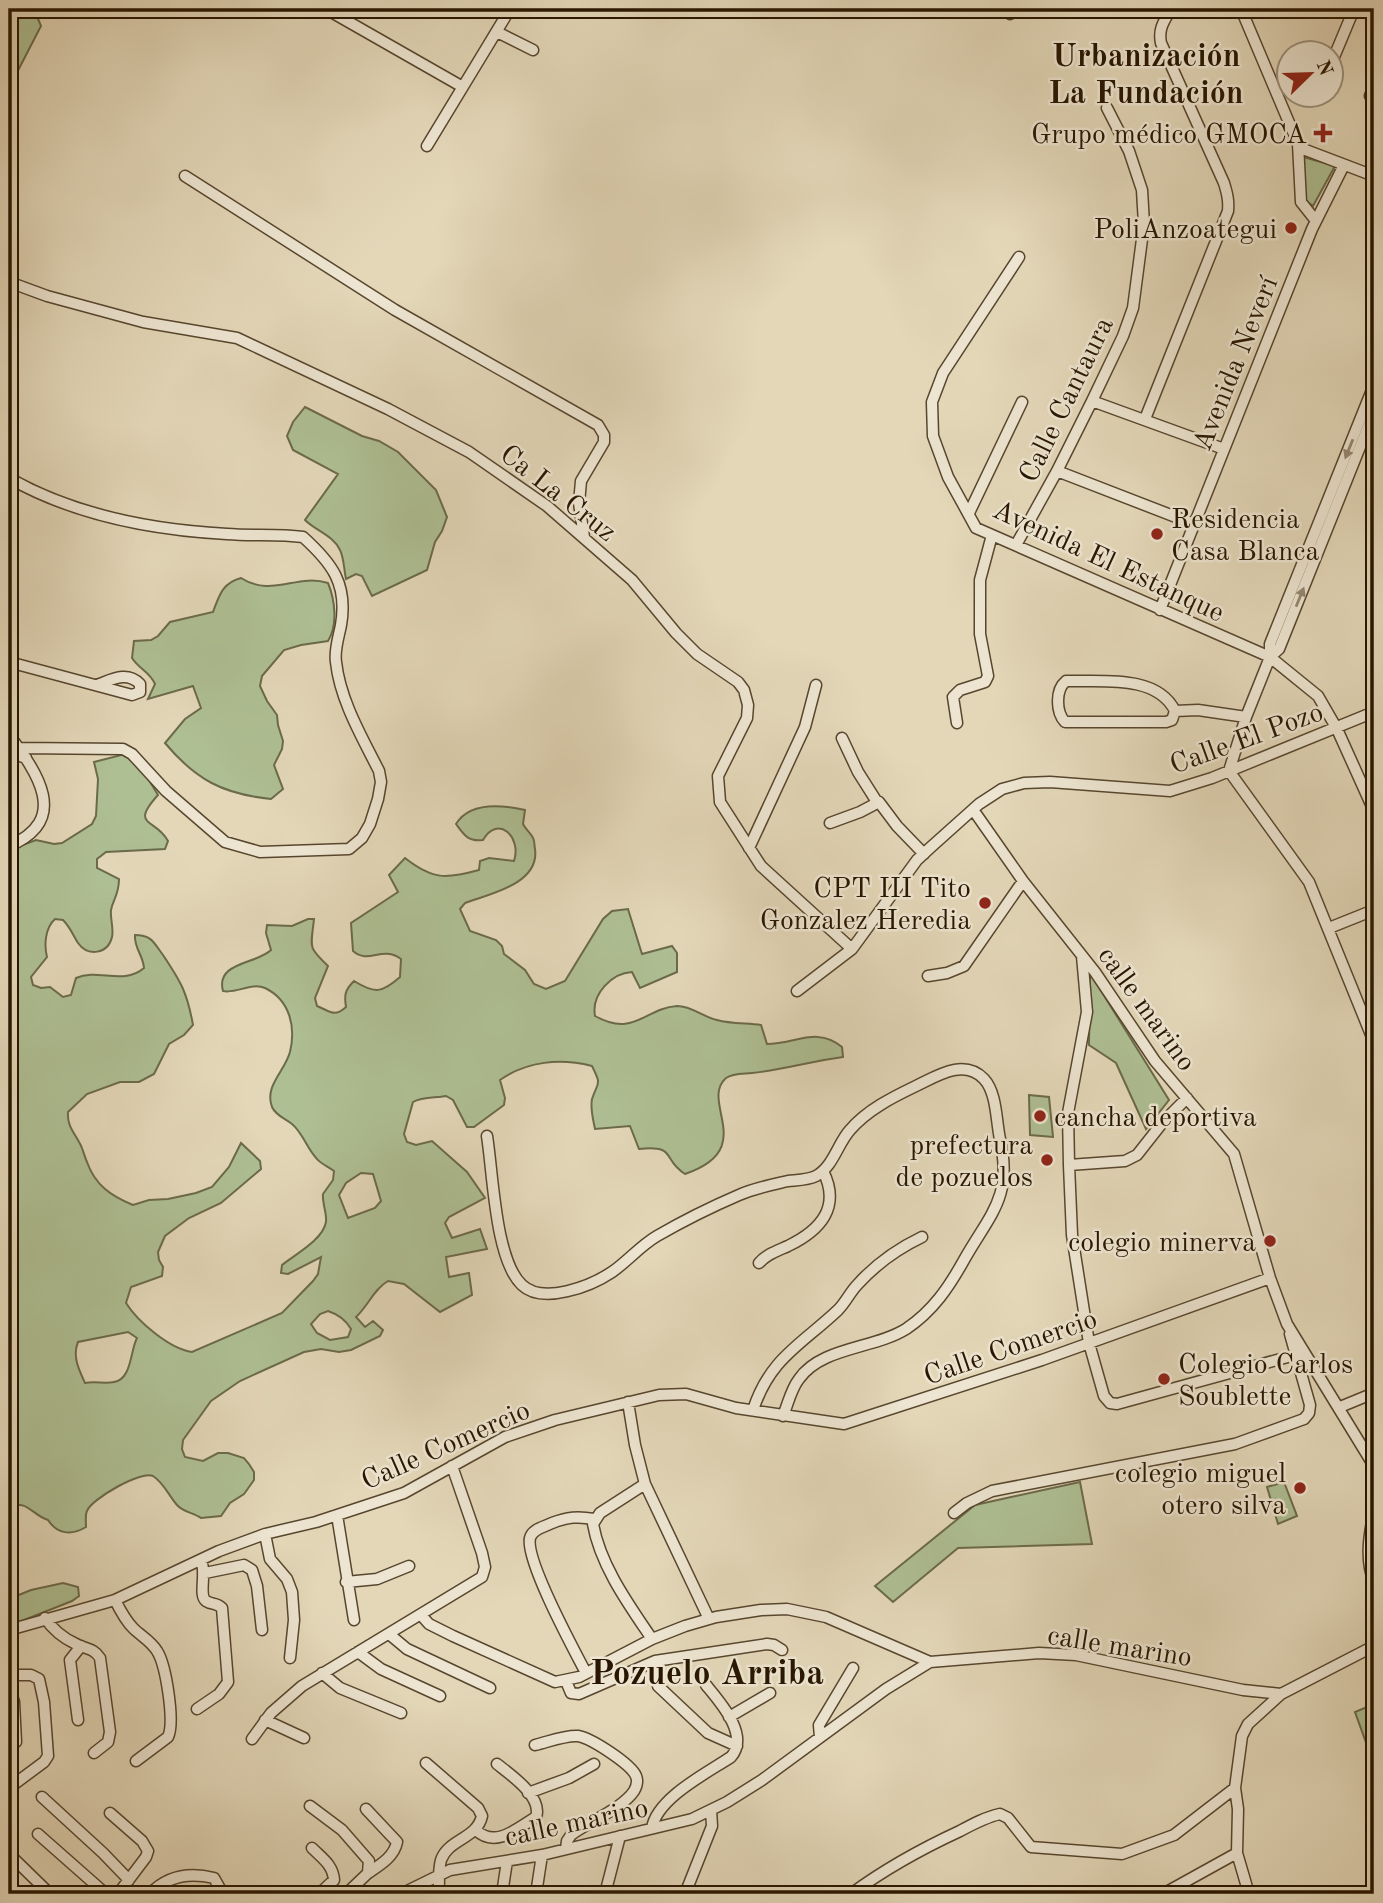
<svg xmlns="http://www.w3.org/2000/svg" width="1383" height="1903" font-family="'Old Standard TT',serif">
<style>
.green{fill:#aebf93;stroke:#6b6a4a;stroke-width:2;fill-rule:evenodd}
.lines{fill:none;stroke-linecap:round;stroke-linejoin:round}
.minor-casing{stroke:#57462e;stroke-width:13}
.minor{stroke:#ede5d1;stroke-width:10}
.oneway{fill:#948873}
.poi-dot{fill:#8f2418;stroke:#ede5d1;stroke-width:2.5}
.labels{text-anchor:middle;stroke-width:5;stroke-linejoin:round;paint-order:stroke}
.poi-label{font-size:28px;fill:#281600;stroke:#ede5d1;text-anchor:end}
.street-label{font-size:28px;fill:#281600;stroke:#ede5d1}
.quarter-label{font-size:32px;font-weight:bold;fill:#281600;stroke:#ede5d1}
.district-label{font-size:35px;font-weight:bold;fill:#281600;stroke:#ede5d1}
</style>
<rect width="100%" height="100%" fill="#e3d7b8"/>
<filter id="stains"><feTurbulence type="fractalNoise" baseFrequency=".00286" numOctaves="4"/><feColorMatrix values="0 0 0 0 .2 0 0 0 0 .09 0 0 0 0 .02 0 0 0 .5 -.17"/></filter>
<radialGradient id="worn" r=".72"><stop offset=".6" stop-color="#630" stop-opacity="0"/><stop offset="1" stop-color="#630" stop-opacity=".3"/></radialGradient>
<path class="green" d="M9 9H34L41 26 9 88Z
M1300 156 1335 166 1313 206 1301 197Z
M305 407 362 436 379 441 398 452 436 490 447 517 442 531 435 542 427 570 372 596 362 576 356 574 346 579C344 570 344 558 340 550 333 535 316 531 305 520L338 474 293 450 287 436 293 422Z
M241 578C272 598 297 573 328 583 335 600 338 625 328 641L301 645 284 650 262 676 260 686 267 701 277 715 278 725 283 741 282 749 274 765 283 789 271 799C223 794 196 780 165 743L185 719 201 708 193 686 148 699 155 684C150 672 139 669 132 658L134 641 151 640 158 636 170 622 213 612C219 596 222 583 241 578Z
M125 754 144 772 158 795C129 827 156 818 168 841L165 849 106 852 97 859V868L119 879C119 895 113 899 111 910 110 919 114 928 112 937 108 954 88 957 78 943 73 935 70 927 63 920L55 919C45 928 44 945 47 957L31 977 33 985 41 988 50 987 63 997 71 995 76 978C98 968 123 986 144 968 143 955 134 948 135 935 152 935 154 943 163 955 181 982 187 992 193 1025L184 1035 169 1044 154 1074 139 1082H120L87 1094 68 1112C67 1125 73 1131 79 1142 83 1148 84 1156 87 1162 95 1185 111 1196 133 1205L149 1200 168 1199 196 1193 212 1187 229 1167 241 1143 260 1161 261 1169 221 1203 189 1218 165 1236 158 1252 159 1260 163 1267 162 1276 131 1287 126 1303C138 1322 170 1349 192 1352L282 1313 313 1281 318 1274 321 1257 288 1274 281 1273 282 1265C294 1255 323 1240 326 1222 327 1213 322 1203 323 1194L333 1180 334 1171C329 1167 321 1164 317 1159 307 1149 303 1133 292 1124 285 1118 276 1116 272 1107 264 1086 285 1071 290 1052 296 1027 290 1000 265 988 251 982 237 994 223 991 215 962 257 964 271 950L266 933 267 925 292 926 308 919H314C311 948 307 946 328 966L315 998 317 1006C330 1011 334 1018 346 1007 344 995 345 990 354 981 375 994 382 993 400 977L401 959C382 945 369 965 353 951L351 923 398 892 389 875 405 858C433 880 446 879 479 870L480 861 489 858 514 861C522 837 498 814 483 840 468 842 464 835 456 824 470 801 503 805 525 810L523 824C526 830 531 833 533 838 535 841 534 845 535 849 540 884 489 894 465 903L460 909 470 931 496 940 502 946 504 954 525 970 534 984 546 989 565 981 603 919 612 911 628 909 642 954 672 946 677 953V972L640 988 632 972C612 973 591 994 595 1016 634 1038 645 1008 677 1006 692 1006 703 1017 717 1020 731 1024 747 1023 761 1025L767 1044C795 1044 817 1026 842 1047L843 1057C812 1061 783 1070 752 1073 744 1074 733 1073 726 1078 699 1102 759 1149 685 1174 661 1159 678 1145 639 1149L630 1126 595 1129C593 1119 590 1108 592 1099 598 1081 602 1086 592 1066 560 1058 527 1061 500 1080L505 1098 504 1105 474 1127H467L453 1100 446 1096C435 1098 422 1097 413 1102L404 1134 407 1142 416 1145 432 1141 467 1172 485 1198 449 1217 445 1223 452 1238 480 1229 487 1249 446 1257 449 1277 469 1273 472 1295 440 1312 404 1284 388 1281C374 1289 368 1306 356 1317L365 1327 373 1321 383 1330 380 1336 351 1350 339 1352 321 1349 304 1352 240 1381 211 1401 183 1440 182 1449 185 1457 203 1461 218 1453H228L244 1458 249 1464 254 1472V1480L244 1494 230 1503 221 1516 201 1518C194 1513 183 1512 177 1505 169 1496 164 1483 153 1476 142 1470 91 1499 87 1511 85 1515 86 1522 86 1527 71 1536 57 1534 48 1520 32 1515 28 1500 9 1506V1183L15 1175 9 1152V850L36 840 54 844 62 843 92 824 96 816 98 779 94 762ZM361 1173 373 1174 381 1201 375 1208 348 1218 339 1195 346 1183ZM328 1311C337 1314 346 1320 351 1329L348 1337 330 1340 317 1333 311 1324 320 1314ZM128 1332 137 1338C130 1351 132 1379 114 1382 105 1384 95 1381 85 1383 79 1370 72 1356 78 1342Z
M1090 973 1169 1100 1146 1129 1116 1063 1089 1045Z
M1029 1095 1049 1097 1053 1137 1030 1135Z
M1080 1482 1092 1544 958 1548 893 1602 875 1586 975 1505Z
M1284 1482 1297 1516 1278 1524 1267 1487Z
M63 1583 78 1587 79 1596 72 1601 9 1626V1599L31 1590Z
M1374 1704V1746L1368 1748 1355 1712Z"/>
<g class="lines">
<defs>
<path id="minor" d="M326 9 461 86
M606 9 612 12
M1241 9 1293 132 1303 149 1374 176
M1010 14 1013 9
M497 32 533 50
M1334 57 1354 9
M1370 96 1374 87
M1298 144 1301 202 1316 221
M427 146 510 9
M185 176 395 310 598 425 604 435V442L581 481 579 503 584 537
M1019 257 943 373 932 402 933 436 948 477 976 528 992 535 1270 657 1318 696 1337 729 1374 811
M9 282 47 296 143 322 237 338 388 409 469 452 547 506 632 580 676 633 697 654 738 682 744 690 748 705 747 718 718 776 720 802 761 866 852 949
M1374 385 1270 644V657L1246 717 1229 771 1309 882 1374 1042
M1092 401 1224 449
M1145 419 1228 211C1229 200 1227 193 1224 183L1161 43C1158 29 1164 21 1171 9
M1057 471 1194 524
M9 478C74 515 153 530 227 534 252 536 278 534 303 537 332 563 348 584 341 625 339 636 334 650 336 662 340 700 362 737 379 771L381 782 378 799 370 824 362 838 349 849 260 852 225 842 166 791 132 754 123 749 18 748
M969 513 1022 402
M1016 545 1057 471 1092 401 1123 336 1133 308 1144 224 1142 190 1129 151 1107 108
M1160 610 1312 229 1344 165
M1270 657 1279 649 1374 412
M9 662 132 695 140 692V684C127 671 113 679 97 685
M1066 681C1101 682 1157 674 1175 711L1172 720 1166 722H1065C1056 712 1055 690 1066 681Z
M1175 711 1198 710 1246 717
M957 723 953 697 960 690 985 682 988 676 980 634V580L992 535
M9 735C37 772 71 820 9 846
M842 738 858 772 877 802
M9 752 26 758
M974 811 1023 881 1095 972 1155 1061 1234 1154 1270 1278 1287 1324 1374 1466
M830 823 860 812 879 802 897 826 924 854
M749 848 805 727 816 685
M1329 928 1374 910
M1082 956 1087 1012 1068 1113 1069 1165 1072 1235 1089 1343 1104 1396 1110 1403 1117 1404 1295 1355
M928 976 947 973 964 966 1023 881
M797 991 852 949 917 860 931 847 979 804 1002 789 1024 783 1050 782 1170 791 1212 778 1374 712
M487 1136C493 1173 495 1260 522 1285 543 1305 591 1286 612 1272 628 1261 640 1246 657 1236 683 1221 711 1207 739 1195 755 1188 771 1185 788 1181 797 1180 808 1180 816 1176 833 1167 838 1143 850 1130 867 1110 893 1097 916 1086 937 1076 964 1058 984 1079 997 1093 996 1121 1000 1139 1013 1197 990 1214 964 1260 949 1287 933 1311 906 1329 874 1349 821 1347 799 1379 791 1389 788 1404 783 1416
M1069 1165 1125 1161 1137 1155 1163 1122 1187 1098
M759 1263C767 1254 777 1251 788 1246 821 1230 841 1207 823 1171
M628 1402 635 1445 645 1484 709 1619
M1340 1407 1374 1393
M753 1410C770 1358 801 1345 838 1310 846 1302 850 1292 858 1284 877 1263 897 1249 922 1237
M645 1484 600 1513 593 1524C600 1565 629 1605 652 1639
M1374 1512C1369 1535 1365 1560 1374 1582
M954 1513 967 1503 992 1491 1235 1444 1304 1419 1309 1413 1310 1405 1290 1334
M337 1515 354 1620
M265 1534 270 1559 287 1579 292 1592 294 1620 290 1658
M205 1573 244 1565 252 1570 257 1586 262 1630
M346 1582 377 1579 409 1566
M115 1600C120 1610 125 1620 133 1628 141 1636 151 1641 157 1651 166 1665 175 1722 168 1737L136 1761
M421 1615 429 1624 453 1636 555 1682 579 1677 652 1639 685 1626 716 1617 761 1610 787 1609 826 1617 930 1662
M45 1618C53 1630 63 1638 76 1644 85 1649 94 1648 100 1658L110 1732 108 1742 94 1753
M9 1630 115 1600 219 1551 265 1534 316 1522 404 1493 505 1437 555 1420 659 1395 686 1394 736 1408 844 1424 1042 1360 1270 1278
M389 1634 407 1649 490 1688
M358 1652 381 1669 440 1696
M322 1673 340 1688 401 1713
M586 1673C574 1650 525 1560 530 1538 532 1529 544 1527 552 1523 567 1517 578 1516 594 1519
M9 1675H31L39 1679 44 1702 48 1756 44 1762 9 1788
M566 1681 571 1693 579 1694 655 1661 767 1644 774 1645 782 1650
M658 1686 708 1733 737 1746
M9 1688 14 1702 16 1742
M197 1709 219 1694 228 1682 222 1608C216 1602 212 1605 206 1601 198 1595 207 1573 201 1560
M729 1717 770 1693
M78 1720 70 1660 81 1646
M265 1720 304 1738
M820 1737 819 1725 853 1668
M252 1739 271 1713 302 1686 482 1577 485 1567 482 1553 452 1466
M535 1745C548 1742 565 1735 578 1736 591 1738 631 1764 636 1776 638 1781 637 1786 634 1791 622 1809 588 1822 571 1835L567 1841 566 1849
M426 1763 478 1808 482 1816C477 1839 448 1839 441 1860 438 1871 439 1883 439 1894
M528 1793 569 1778 594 1764
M42 1797 103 1853 129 1880
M310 1806 342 1830 369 1861 368 1873 346 1894
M366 1809 397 1842C394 1857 380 1865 368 1873
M110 1813 142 1841 148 1851 146 1857 118 1894
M652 1828C657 1798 707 1773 731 1757 750 1735 720 1702 706 1685
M476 1830C495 1849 518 1828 536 1817 543 1797 511 1775 497 1764
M38 1834 106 1894
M312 1848C322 1858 333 1865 334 1880L319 1894
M9 1854 50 1894
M150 1894C167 1876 189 1872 214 1878L223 1894
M401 1894 450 1870 542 1855 692 1819 727 1802 762 1780 886 1689 930 1662 1039 1653 1076 1655 1243 1690 1281 1694 1374 1646
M502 1894 507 1861
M536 1894 542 1855
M605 1894 620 1836
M685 1894 712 1826 711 1810
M851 1894C885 1869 921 1849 960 1831 973 1824 986 1817 1000 1814L1008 1818 1031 1847 1122 1854 1174 1835 1235 1788
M1163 1894 1237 1853
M1249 1894 1237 1853 1238 1809 1235 1788 1242 1736 1248 1724 1281 1694"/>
</defs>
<use href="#minor" class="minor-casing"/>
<use href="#minor" class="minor"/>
</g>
<defs><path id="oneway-solid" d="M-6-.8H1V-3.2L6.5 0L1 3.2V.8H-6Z" transform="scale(1.75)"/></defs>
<g class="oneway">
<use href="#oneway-solid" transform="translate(1349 449) rotate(112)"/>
<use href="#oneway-solid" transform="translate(1300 597) rotate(-68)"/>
</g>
<g class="poi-dot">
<path d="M1319.5 122.5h7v7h7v7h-7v7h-7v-7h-7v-7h7z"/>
<circle cx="1291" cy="228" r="7"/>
<circle cx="1157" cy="534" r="7"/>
<circle cx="985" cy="903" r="7"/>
<circle cx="1040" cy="1116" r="7"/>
<circle cx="1047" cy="1160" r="7"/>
<circle cx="1270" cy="1241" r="7"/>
<circle cx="1164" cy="1379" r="7"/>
<circle cx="1300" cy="1488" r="7"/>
</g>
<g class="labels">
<g class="poi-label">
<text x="1307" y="143">Grupo médico GMOCA</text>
<text x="1277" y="238">PoliAnzoategui</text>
<text x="1171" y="528" text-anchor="start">Residencia<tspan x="1171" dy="32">Casa Blanca</tspan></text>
<text x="971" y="897">CPT III Tito<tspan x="971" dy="32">Gonzalez Heredia</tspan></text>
<text x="1054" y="1126" text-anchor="start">cancha deportiva</text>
<text x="1033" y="1154">prefectura<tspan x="1033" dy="32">de pozuelos</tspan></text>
<text x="1256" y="1251">colegio minerva</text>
<text x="1178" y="1373" text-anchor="start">Colegio Carlos<tspan x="1178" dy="32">Soublette</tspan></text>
<text x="1286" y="1482">colegio miguel<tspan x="1286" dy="32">otero silva</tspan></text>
</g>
<g class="street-label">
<text transform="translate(1234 363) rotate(-68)" y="10">Avenida Neverí</text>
<text transform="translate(1065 399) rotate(-64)" y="10">Calle Cantaura</text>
<text transform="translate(559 492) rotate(38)" y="10">Ca La Cruz</text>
<text transform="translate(1109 560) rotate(25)" y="10">Avenida El Estanque</text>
<text transform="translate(1246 737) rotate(-20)" y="10">Calle El Pozo</text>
<text transform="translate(1148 1008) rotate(54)" y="10">calle marino</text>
<text transform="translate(1010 1346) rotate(-19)" y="10">Calle Comercio</text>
<text transform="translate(445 1444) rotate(-24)" y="10">Calle Comercio</text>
<text transform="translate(1120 1645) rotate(9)" y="10">calle marino</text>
<text transform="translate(576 1821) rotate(-12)" y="10">calle marino</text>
</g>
<g class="quarter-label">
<text x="1146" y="66">Urbanización<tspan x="1146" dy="37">La Fundación</tspan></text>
</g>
<g class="district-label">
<text x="707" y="1684">Pozuelo Arriba</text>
</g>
</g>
<rect width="1383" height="1903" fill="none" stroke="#e3d7b8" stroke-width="35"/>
<rect x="10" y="10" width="1362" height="1882" fill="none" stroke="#281600" stroke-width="3.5"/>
<rect x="18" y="18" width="1348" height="1868" fill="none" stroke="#281600" stroke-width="2"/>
<g transform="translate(1310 74) rotate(67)"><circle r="33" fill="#ede5d1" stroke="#9e927d" stroke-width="2"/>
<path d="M0-5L12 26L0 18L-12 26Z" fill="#8f2418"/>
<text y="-10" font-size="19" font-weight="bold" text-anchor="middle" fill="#281600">N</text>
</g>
<rect width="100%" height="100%" filter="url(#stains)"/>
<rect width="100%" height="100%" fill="url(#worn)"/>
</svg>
